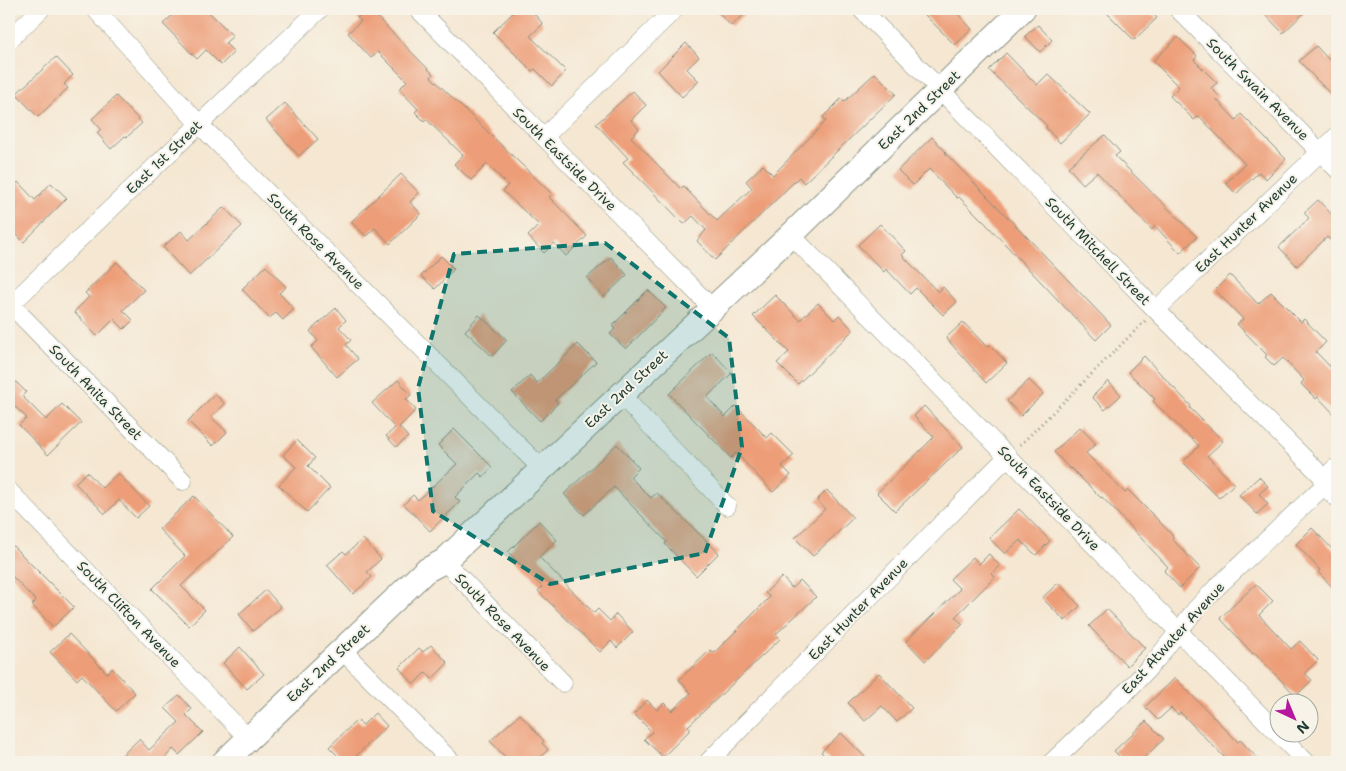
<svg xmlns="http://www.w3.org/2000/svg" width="1346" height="771" font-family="'Shantell Sans',sans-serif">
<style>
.building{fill:#ed9d77}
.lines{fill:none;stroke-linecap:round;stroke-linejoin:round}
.street-casing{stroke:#8a9283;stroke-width:19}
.secondary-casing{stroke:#8a9283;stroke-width:26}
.primary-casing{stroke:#8a9283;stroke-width:29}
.path{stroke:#8a9283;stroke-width:3;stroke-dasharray:1 4;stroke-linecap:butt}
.street{stroke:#fff;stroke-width:18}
.secondary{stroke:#fff;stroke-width:24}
.primary{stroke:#fff;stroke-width:28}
.marked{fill:#0f766e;fill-opacity:0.2;stroke:#0f766e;stroke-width:4;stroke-dasharray:10 6;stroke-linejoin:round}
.labels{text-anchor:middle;stroke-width:4;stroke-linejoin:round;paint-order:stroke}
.street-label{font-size:14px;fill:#1f3d34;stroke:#f7f3e8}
</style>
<rect width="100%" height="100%" fill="#f7f3e8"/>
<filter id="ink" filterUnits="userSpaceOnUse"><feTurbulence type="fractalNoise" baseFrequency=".02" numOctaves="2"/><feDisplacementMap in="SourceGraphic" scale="10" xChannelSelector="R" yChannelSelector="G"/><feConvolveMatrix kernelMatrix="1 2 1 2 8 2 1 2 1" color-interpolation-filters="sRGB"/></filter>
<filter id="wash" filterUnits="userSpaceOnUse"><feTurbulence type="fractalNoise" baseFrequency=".0096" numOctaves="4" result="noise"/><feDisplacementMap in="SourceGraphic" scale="20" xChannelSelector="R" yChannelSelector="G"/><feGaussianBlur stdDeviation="1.12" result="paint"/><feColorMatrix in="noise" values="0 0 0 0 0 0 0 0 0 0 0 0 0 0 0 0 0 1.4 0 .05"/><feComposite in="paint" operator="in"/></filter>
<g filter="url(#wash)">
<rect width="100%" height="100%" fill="#f5e7d2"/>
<g id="blocks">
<path class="building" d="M179 9H206L233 36 225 43 234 52 221 65 206 50 197 59 163 24Z
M366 9H369L433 74 431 77 552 194 549 197 587 236 566 256 554 243 544 253 528 236 539 225 503 191 508 185 487 164 471 180 454 164 463 155 426 119 424 121 415 112 418 109 399 89 407 81 378 52 371 58 348 33 361 21 357 18Z
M517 9H530L543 24 530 36 566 71 552 86 535 69 532 71 493 32Z
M715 9H750L731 26Z
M919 9H953L972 29 955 45Z
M1103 9H1148L1157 18 1134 40Z
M1260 9H1308L1283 33Z
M1038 25 1052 40 1040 52 1025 36Z
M1178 37 1197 56 1194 60 1217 83 1211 88 1219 96 1216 99 1236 120 1241 114 1286 159 1266 179 1259 172 1236 194 1226 183 1245 164 1199 116 1194 120 1170 96 1179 87 1153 61Z
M686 43 699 57 687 69 699 81 682 97 658 71Z
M1316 46 1329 60 1337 53V101L1299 61Z
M1006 53 1037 85 1048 74 1090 114 1060 143 1046 128 1047 126 989 70Z
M56 57 73 75 64 84 68 88 38 117 16 94Z
M875 73 896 94 804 183 799 177 715 260 697 241 706 230 693 216 684 224 623 162 628 158 596 124 633 91 646 105 631 120 639 129 631 137 681 189 683 186 717 221 752 188 746 181 763 165 773 175 826 121 823 117 841 99 844 102Z
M116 96 142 123 127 137 125 136 111 149 97 133 101 129 92 119Z
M285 103 318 139 299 156 266 120Z
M1105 135 1120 152 1115 156 1197 237 1180 253 1155 226 1152 230 1097 172 1083 184 1068 167Z
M932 137 946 152 945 153 1025 235 1111 325 1096 340 986 224 959 197 957 198 929 169 913 185 898 170Z
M401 174 419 193 410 202 421 214 390 244 375 228 366 236 351 222Z
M18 182 35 200 51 183 67 198 24 242 9 227V220L16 212 9 205V192Z
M1318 200 1337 220V234L1331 240 1327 237 1297 266 1279 247 1309 218 1304 213Z
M224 207 242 226 189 276 163 247 181 231 189 240Z
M880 224 906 251 902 255 938 292 943 287 957 302 943 315 916 288 910 294 886 269 884 272 858 245Z
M441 256 454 269 435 289 421 276Z
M611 257 627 275 604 297 587 278Z
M117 262 144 290 123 310 133 320 124 329 114 319 97 336 74 312 89 297 85 293Z
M266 266 286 287 279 293 294 309 283 320 276 313 269 318 242 289Z
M1230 275 1258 304 1271 292 1301 322 1304 319 1326 342 1316 352 1337 374V417L1318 397 1316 399 1301 384 1304 380 1283 358 1274 366 1265 357 1267 355 1237 324 1243 319 1215 290Z
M648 290 666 308 626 349 610 334 615 329 612 326Z
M775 295 800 320 818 303 834 320 839 315 853 330 798 384 777 363 789 352 753 316Z
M336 308 346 320 339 327 351 340 346 345 358 359 337 377 311 347 318 341 310 331Z
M479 315 507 340 492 356 465 331Z
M963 322 987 347 990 345 1007 363 986 383 946 338Z
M578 344 596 362 555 400 558 403 540 421 512 392 530 375 537 383Z
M712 352 732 373 707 397 725 417 736 406 767 438 772 433 794 455 782 466 791 475 773 492 736 453 731 458 669 394Z
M1144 356 1191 406 1190 408 1223 441 1207 456 1234 484 1219 498 1183 462 1199 446 1153 401 1155 399 1128 372Z
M9 375 26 392 22 396 46 420 62 404 81 423 48 455 19 425 27 418 13 405 9 409Z
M398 380 411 395 406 399 416 410 399 427 408 437 396 447 386 436 395 428 372 403Z
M1029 380 1043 394 1021 416 1007 401Z
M1108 381 1121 395 1105 410 1092 397Z
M215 394 225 404 211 417 227 432 213 446 188 421Z
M924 406 963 447 895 511 877 493 934 437 914 416Z
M1080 427 1096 444 1086 453 1125 493 1128 490 1158 520 1174 537 1172 539 1200 568 1180 588 1164 571 1168 567 1140 537 1102 497 1101 498 1071 468 1070 469 1054 452Z
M454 429 492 467 483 477 479 473 455 497 460 502 430 531 404 504 413 495 418 500 457 464 438 445Z
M297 440 315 458 308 466 330 488 307 512 279 485 296 467 283 455Z
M617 444 639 468 630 477 651 498 657 493 719 553 696 576 665 544 667 542 614 487 584 515 564 494Z
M87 472 102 488 118 473 149 506 136 518 119 500 105 514 75 483Z
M1259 477 1268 486 1259 494 1268 504 1257 514 1239 495Z
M827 490 853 518 813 556 795 538 825 509 817 500Z
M194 496 233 537 181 586 205 610 189 626 152 589 185 556 159 529Z
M1019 509 1050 541 1036 555 1020 540 1005 554 989 538Z
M539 521 557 540 539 557 594 613 598 609 610 621 616 614 633 632 617 648 611 641 600 652 538 591 542 587 508 552Z
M1312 528 1337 554V592L1318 572 1320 570 1296 544Z
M363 539 381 559 367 572 372 577 353 594 327 565 343 551 346 554Z
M9 542 74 607 53 627 32 605 36 601 9 573Z
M989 554 1000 566 992 574 995 577 955 617 963 624 925 661 906 641 960 589 950 579 973 557 979 564Z
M782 577 792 588 800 580 816 597 776 634 780 639 688 726 691 729 663 757 644 739 652 732 634 714 647 700 657 710 664 703 672 711 691 693 679 680 710 650 714 653 770 597 765 593Z
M1058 583 1080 606 1065 621 1042 598Z
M1256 584 1273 601 1259 615 1291 649 1300 641 1318 660 1305 673 1312 680 1296 696 1255 653 1253 654 1220 618Z
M266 590 281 607 253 631 239 614Z
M1107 609 1145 648 1127 666 1089 626Z
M69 634 107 673 112 668 135 693 116 711 82 675 77 680 50 652Z
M431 645 448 663 432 679 426 672 414 684 399 668 419 648 423 652Z
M240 647 264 674 247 689 223 663Z
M879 673 912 708 897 722 882 706 865 721 848 703Z
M1175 678 1238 742 1240 740 1261 762H1229L1180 712 1178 715 1171 708 1158 720 1145 707Z
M179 695 192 709 186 715 203 732 179 755 173 749 161 762H115L139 739 149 750 179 722 165 708Z
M375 713 387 726 350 762H344L329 747 357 720 363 725Z
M520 714 544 741 542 743 548 750 534 762H510L490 741Z
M1146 721 1164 739 1139 762H1125L1114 751Z
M841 733 870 762H831L821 752Z"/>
</g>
</g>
<g filter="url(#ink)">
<use href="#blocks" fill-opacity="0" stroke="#8a9283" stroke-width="1"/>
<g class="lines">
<defs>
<path id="street" d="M95 9 199 124 542 469
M418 9 712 308
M861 9 1156 310 1328 482 1217 587 1196 609 1156 660 1131 687 1052 762
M1178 9 1337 169
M9 40 41 9
M544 137 675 9
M791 235 1306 762
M9 303 183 481
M9 306 320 9
M1156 310 1337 136
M620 394 727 506
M9 491 248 738
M444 561 563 683
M342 650 452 762
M708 762 1008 456"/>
<path id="secondary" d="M224 762 425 571 444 561 791 235 1023 9"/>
<path id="primary" d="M1337 473 1328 482 1337 492"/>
</defs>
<use href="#street" class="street-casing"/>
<use href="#secondary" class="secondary-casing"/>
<use href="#primary" class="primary-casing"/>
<path class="path" d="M1020 445 1145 321"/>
<use href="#street" class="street"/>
<use href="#secondary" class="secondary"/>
<use href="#primary" class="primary"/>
</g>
</g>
<path class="marked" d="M605 243 729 338 742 447 705 553 550 584 433 511 418 388 454 254Z"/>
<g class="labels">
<g class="street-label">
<text transform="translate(1258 89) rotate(45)" y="5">South Swain Avenue</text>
<text transform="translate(919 110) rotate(-44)" y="5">East 2nd Street</text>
<text transform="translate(164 157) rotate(-44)" y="5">East 1st Street</text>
<text transform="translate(565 159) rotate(45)" y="5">South Eastside Drive</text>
<text transform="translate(1246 223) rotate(-44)" y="5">East Hunter Avenue</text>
<text transform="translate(316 241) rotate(45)" y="5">South Rose Avenue</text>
<text transform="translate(1098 251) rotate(46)" y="5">South Mitchell Street</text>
<text transform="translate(626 389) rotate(-43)" y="5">East 2nd Street</text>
<text transform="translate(96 392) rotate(46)" y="5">South Anita Street</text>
<text transform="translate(1049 498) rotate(46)" y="5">South Eastside Drive</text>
<text transform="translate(858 609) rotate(-46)" y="5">East Hunter Avenue</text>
<text transform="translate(129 614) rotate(46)" y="5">South Clifton Avenue</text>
<text transform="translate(503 622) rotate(46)" y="5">South Rose Avenue</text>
<text transform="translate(1173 638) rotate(-48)" y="5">East Atwater Avenue</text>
<text transform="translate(328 663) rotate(-43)" y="5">East 2nd Street</text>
</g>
</g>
<rect width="1346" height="771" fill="none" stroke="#f7f3e8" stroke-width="30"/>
<g transform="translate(1294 718) rotate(136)"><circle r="24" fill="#f7f3e8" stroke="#a1aaa0"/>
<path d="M0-4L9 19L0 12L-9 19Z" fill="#b5179e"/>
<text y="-8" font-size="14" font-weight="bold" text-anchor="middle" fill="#1f3d34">N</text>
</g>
</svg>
